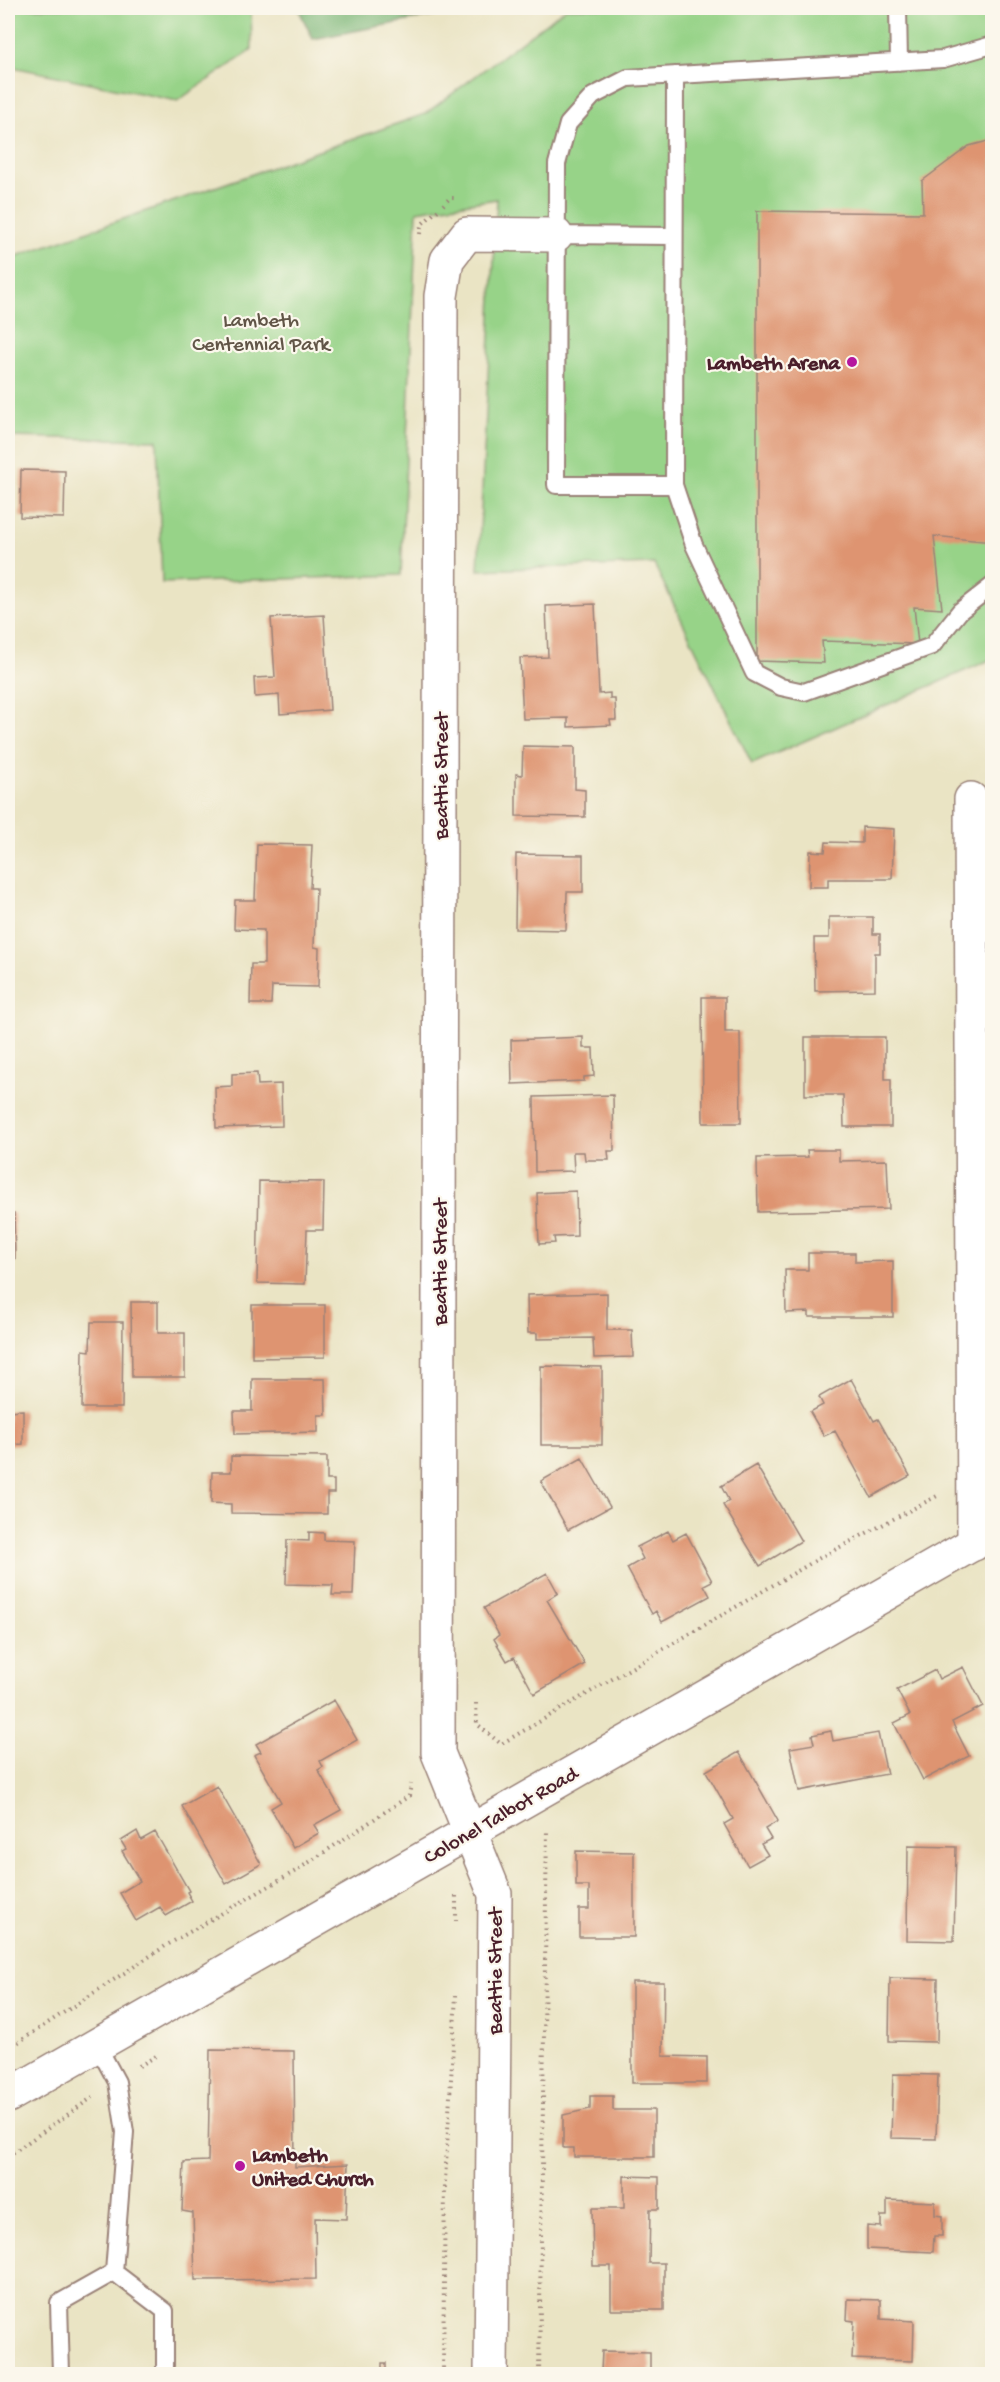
<svg xmlns="http://www.w3.org/2000/svg" width="1000" height="2382" font-family="'Gochi Hand',sans-serif">
<style>
.green{fill:#97d388;stroke:#70795a;stroke-width:1.5}
.forest{fill:#79b574;stroke:#626a50;stroke-width:1.5}
.building{fill:#de9471}
.lines{fill:none;stroke-linecap:round;stroke-linejoin:round}
.lane-casing{stroke:#9a8278;stroke-width:20}
.street-casing{stroke:#9a8278;stroke-width:36}
.secondary-casing{stroke:#9a8278;stroke-width:36}
.path{stroke:#9a8278;stroke-width:4;stroke-dasharray:1.5 4.5;stroke-linecap:butt}
.lane{stroke:#fff;stroke-width:16}
.street{stroke:#fff;stroke-width:33}
.secondary{stroke:#fff;stroke-width:33}
.poi-dot{fill:#b5179e;stroke:#fbf7ec;stroke-width:2}
.labels{text-anchor:middle;stroke-width:4.5;stroke-linejoin:round;paint-order:stroke}
.park-label{font-size:21px;fill:#615547;stroke:#fbf7ec}
.poi-label{font-size:21px;font-weight:bold;fill:#4a1f2b;stroke:#fbf7ec;text-anchor:end}
.street-label{font-size:21px;fill:#4a1f2b;stroke:#fbf7ec}
</style>
<rect width="100%" height="100%" fill="#fbf7ec"/>
<filter id="ink" filterUnits="userSpaceOnUse"><feTurbulence type="fractalNoise" baseFrequency=".0167" numOctaves="2"/><feDisplacementMap in="SourceGraphic" scale="12" xChannelSelector="R" yChannelSelector="G"/><feConvolveMatrix kernelMatrix="1 2 1 2 8 2 1 2 1" color-interpolation-filters="sRGB"/></filter>
<filter id="wash" filterUnits="userSpaceOnUse"><feTurbulence type="fractalNoise" baseFrequency=".008" numOctaves="4" result="noise"/><feDisplacementMap in="SourceGraphic" scale="24" xChannelSelector="R" yChannelSelector="G"/><feGaussianBlur stdDeviation="1.35" result="paint"/><feColorMatrix in="noise" values="0 0 0 0 0 0 0 0 0 0 0 0 0 0 0 0 0 1.4 0 .05"/><feComposite in="paint" operator="in"/></filter>
<g filter="url(#wash)">
<rect width="100%" height="100%" fill="#eae4c4"/>
<path class="green" d="M8 8H251L252 50 177 101 8 66Z
M566 8H992V659L752 764 654 564 478 570 497 199 417 211 401 575 162 583 157 440 8 437V259L425 114Z"/>
<path class="forest" d="M298 8H475L313 39Z"/>
<g id="blocks">
<path class="building" d="M992 140V542L934 536 942 609 914 607 918 644 822 641 824 663 757 661V211L923 213 922 181 969 146Z
M21 470 65 471 64 518 20 517Z
M595 604 599 694 610 693V699H615L616 720H610L611 725 568 727V718L523 719 520 658 548 657 546 606Z
M324 615 330 710 280 714 279 695 255 697 254 678 275 677 271 618Z
M523 746 575 747V789L585 790V817L516 816V774L522 775Z
M862 827 894 829 892 879H828V887H809L810 851 825 852 826 842 862 843Z
M257 844 312 845 310 888H316L314 947 319 948 318 987 272 986 271 1004H250L251 964H264V930L234 929 235 900H255Z
M516 854 583 855V892H567L566 930 515 929Z
M829 917H873V934H880V953H875V990L815 991 814 938H829Z
M702 997H725V1032H740L741 1123H703Z
M583 1037V1048H593L594 1076 584 1077V1081L512 1084 511 1040Z
M805 1037H885V1079H891V1127H844L843 1095H805Z
M257 1073 258 1085 281 1084 282 1126 216 1128 215 1087 232 1086V1074Z
M613 1095 614 1151H608L609 1160H585L584 1152H573L574 1171 535 1172 534 1097Z
M807 1150H839V1161L887 1160 889 1209 758 1212 757 1158 808 1157Z
M259 1181 324 1182 323 1230H307L305 1284 257 1283Z
M576 1191 577 1236 554 1237 555 1243 539 1244 537 1193Z
M8 1213H14L15 1259H8Z
M808 1253H855V1262L893 1261V1317H809V1312L786 1313 785 1270H808Z
M607 1293V1330H632L633 1357 594 1358 593 1338 537 1339V1333H528L527 1295Z
M131 1302H158V1333H185V1377H132Z
M252 1305H325V1357L252 1358Z
M91 1322H123L122 1408H82L83 1350 90 1351Z
M541 1366 602 1367V1445H541Z
M252 1379H325L326 1415H318V1432L235 1434 234 1411H252Z
M851 1379 874 1421 878 1419 910 1476 871 1497 835 1431 824 1436 810 1412 823 1405 819 1397Z
M23 1410V1444L8 1445V1411Z
M231 1456 327 1457V1480H334V1493H327V1514L231 1513V1504L211 1503 212 1472H231Z
M582 1458 610 1507 568 1530 541 1481Z
M756 1465 801 1541 760 1566 723 1505 729 1501 721 1486Z
M668 1531 673 1540 686 1533 712 1581 704 1585 710 1596 662 1622 656 1611 652 1614 627 1568 643 1559 637 1547Z
M309 1532 324 1533V1540L355 1541 353 1595H332L333 1585 286 1584 287 1540 309 1541Z
M547 1573 558 1593 547 1600 585 1664 534 1694 514 1657 507 1661 494 1639 499 1635 484 1608Z
M963 1667 983 1706 952 1722 969 1756 923 1780 894 1723 910 1715 897 1690 935 1670 939 1679Z
M334 1700 357 1740 320 1761 323 1767 318 1770 341 1810 314 1825 319 1833 293 1848 271 1808 281 1802 254 1755 261 1752 256 1744Z
M831 1731 833 1741 878 1733 887 1774 799 1791 790 1748 814 1744 812 1735Z
M739 1752 778 1821 765 1829 771 1839 761 1844 768 1855 748 1866 724 1824 733 1819 706 1771Z
M217 1786 261 1864 226 1884 182 1806Z
M137 1831 141 1840 155 1832 189 1891 187 1892 192 1901 166 1916 160 1907 136 1921 120 1893 140 1881 122 1851 126 1849 121 1841Z
M908 1846 956 1847 954 1941 907 1940Z
M576 1851 634 1852V1937H579V1909H589V1886H576Z
M890 1978 938 1979 937 2042 889 2041Z
M632 1982H664L663 2056 707 2057V2083H632Z
M210 2050 294 2051 295 2167 348 2164 346 2219 315 2218 316 2279 195 2280 193 2213 182 2211 184 2162 208 2161Z
M893 2074 938 2075 936 2139 891 2138Z
M590 2096H613V2110H654V2157H574V2148H563V2115L590 2109Z
M624 2176 659 2177V2209H650L649 2263H664V2310H611V2266H593L592 2208H624Z
M887 2200 935 2202V2215L942 2216V2236H934L933 2252 867 2249V2226L881 2227V2216H887Z
M848 2299 881 2300V2319L914 2321 913 2361 852 2359 854 2321 847 2320Z
M602 2351 650 2352V2374H593V2372H601Z
M382 2363H386V2374H298V2371H382Z"/>
</g>
</g>
<g filter="url(#ink)">
<use href="#blocks" fill-opacity="0" stroke="#9a8278" stroke-width="1.5"/>
<g class="lines">
<defs>
<path id="lane" d="M898 8 899 62
M675 75 674 485H556L557 164 568 124 593 96 628 78 943 59 992 45
M556 235 674 236
M674 485 694 545 754 673 781 687 804 692 932 646 960 611 992 586
M97 2045 117 2082 125 2132 114 2272
M114 2272 165 2311V2374
M61 2374 59 2303 114 2272"/>
<path id="street" d="M971 799 974 1544
M491 2374 495 1894 438 1753 441 296 447 260 467 234 556 235"/>
<path id="secondary" d="M8 2096 992 1533"/>
</defs>
<use href="#lane" class="lane-casing"/>
<use href="#street" class="street-casing"/>
<use href="#secondary" class="secondary-casing"/>
<path class="path" d="M443 205 450 198H457
M420 234 421 225 438 210
M476 1703 477 1724 501 1744 823 1556 939 1495
M456 1896V1921
M8 2049 167 1945 299 1869 409 1796 411 1784
M139 2066 156 2056
M8 2156 93 2097
M443 2374 445 2181 456 1995
M539 2374 547 1829"/>
<use href="#lane" class="lane"/>
<use href="#street" class="street"/>
<use href="#secondary" class="secondary"/>
</g>
</g>
<g class="poi-dot">
<circle cx="852" cy="362" r="6"/>
<circle cx="240" cy="2166" r="6"/>
</g>
<g class="labels">
<g class="park-label">
<text x="261" y="326">Lambeth<tspan x="261" dy="24">Centennial Park</tspan></text>
</g>
<g class="poi-label">
<text x="840" y="369">Lambeth Arena</text>
<text x="252" y="2161" text-anchor="start">Lambeth<tspan x="252" dy="24">United Church</tspan></text>
</g>
<g class="street-label">
<text transform="translate(440 776) rotate(-90)" y="7">Beattie Street</text>
<text transform="translate(439 1262) rotate(-90)" y="7">Beattie Street</text>
<text transform="translate(500 1814) rotate(-30)" y="7">Colonel Talbot Road</text>
<text transform="translate(494 1971) rotate(-90)" y="7">Beattie Street</text>
</g>
</g>
<rect width="1000" height="2382" fill="none" stroke="#fbf7ec" stroke-width="30"/>
</svg>
